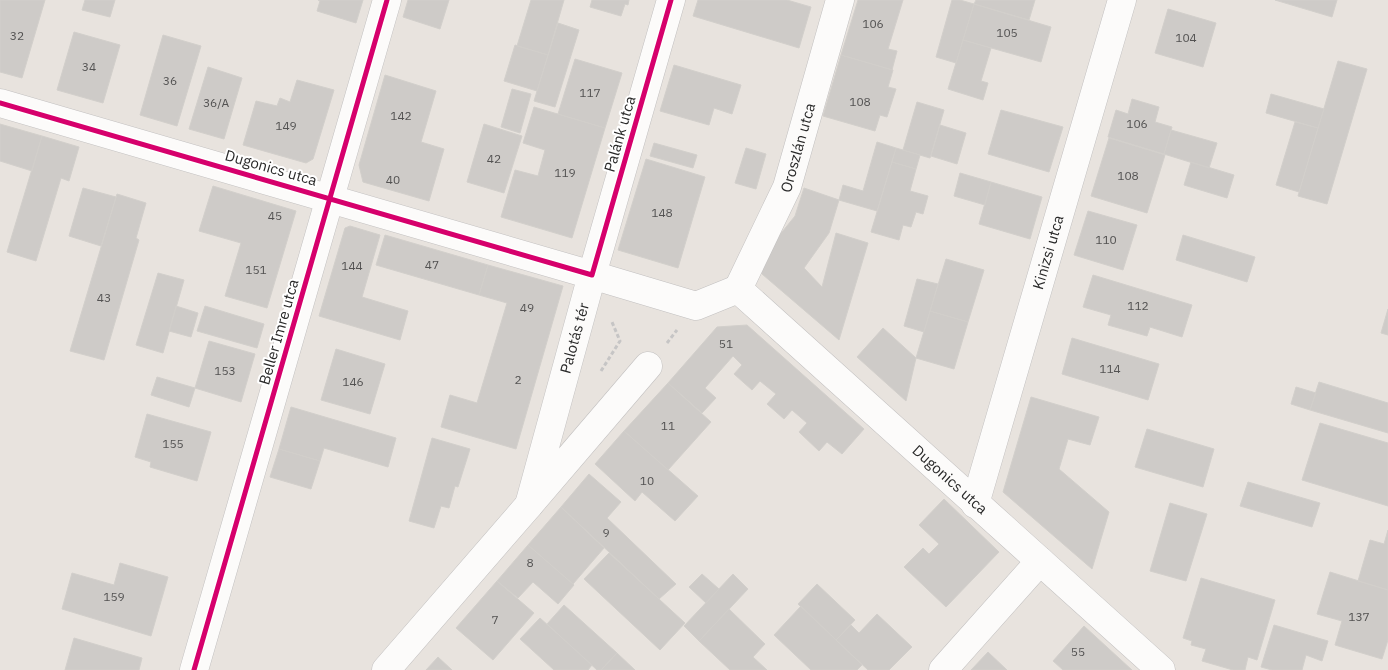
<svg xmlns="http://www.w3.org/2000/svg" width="1388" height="670" font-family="'IBM Plex Sans',sans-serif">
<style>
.building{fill:#cecbc8;stroke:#d2cfcb}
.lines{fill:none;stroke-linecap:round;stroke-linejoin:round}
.minor-casing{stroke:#c2c0c0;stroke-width:29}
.path{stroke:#c6c5c5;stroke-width:3;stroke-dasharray:4 2.5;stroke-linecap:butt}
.minor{stroke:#fcfbfa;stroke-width:28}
.cycleway-casing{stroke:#fff;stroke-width:8}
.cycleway{stroke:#d6006c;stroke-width:5}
.labels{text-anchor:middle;stroke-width:4;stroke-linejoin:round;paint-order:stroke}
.number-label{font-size:12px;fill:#535252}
.street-label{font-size:15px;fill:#292929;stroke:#fff}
</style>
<rect width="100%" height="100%" fill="#e8e3de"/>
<path class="building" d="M0 0H45L22 78 0 72Z
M85 0H115L110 17 82 10Z
M318 0H363L356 23 317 11 320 1Z
M408 0H449L440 29 403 17Z
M531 0H564L548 55 517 46Z
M592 0H629L628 5 625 4 621 16 590 7Z
M698 0H787L811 7 799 48 693 16Z
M858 0H903L888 49 897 51 892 70 841 55Z
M952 0H960L974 4 956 63 936 57Z
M976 0H1035L1029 20 974 4Z
M1275 0H1337L1332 17Z
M974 4 1051 27 1041 62 963 40Z
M1168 9 1216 23 1203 67 1155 53Z
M558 23 579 30 555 107 534 101Z
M74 32 120 45 103 103 57 90Z
M163 35 201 46 177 126 140 115Z
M963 40 991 48 981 81 988 83 983 100 948 89Z
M515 45 548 55 537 91 504 81Z
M841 55 893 70 888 87 896 89 887 117 880 115 875 131 823 116Z
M575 59 622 73 605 128 558 114Z
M1338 61 1367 69 1327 204 1298 196Z
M674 65 741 85 732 114 714 108 709 125 660 111Z
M208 67 242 78 224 139 189 129Z
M385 75 436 91 421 142 444 149 429 201 363 182 359 165Z
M297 80 334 90 313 159 306 163 243 145 256 101 277 106 280 98 290 102Z
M512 89 531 94 520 133 501 127Z
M1271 94 1324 109 1318 128 1266 113Z
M1132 99 1159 107 1155 122 1172 127 1164 154 1108 137 1116 110 1128 114Z
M917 102 944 110 930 158 903 150Z
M534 107 605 128 572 238 501 217 515 170 538 176 545 150 523 143Z
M1001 110 1063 127 1049 172 988 154Z
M1295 122 1318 128 1299 192 1276 185Z
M0 124 42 136 32 171 0 161Z
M484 124 522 136 504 193 467 182Z
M940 125 966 133 957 164 931 156Z
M1171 130 1217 143 1209 168 1164 154Z
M42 136 79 147 69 181 61 178 36 261 7 252Z
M1109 138 1165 155 1147 213 1091 196Z
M877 142 896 148 877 211 839 200 843 185 863 191Z
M654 143 697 155 693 168 650 156Z
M746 148 766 154 756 189 735 183Z
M896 148 920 155 916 169 892 162Z
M646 159 705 177 678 268 618 250Z
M892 162 916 169 910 191 928 196 923 214 916 212 911 227 903 225 899 240 871 232Z
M1191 162 1234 175 1227 198 1184 185Z
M960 173 991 182 985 205 954 196Z
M991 182 1042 197 1030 239 979 224Z
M213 186 296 211 267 308 225 296 241 243 199 231Z
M83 188 116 197 101 246 69 236Z
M804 188 839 200 829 233 804 268 822 287 836 233 868 243 839 340 762 274 761 258 795 216Z
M117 194 146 203 136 238 139 240 104 360 70 351Z
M1088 211 1137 225 1123 270 1074 255Z
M350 226 380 235 362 297 408 311 400 340 319 316 345 228Z
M385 235 488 265 479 295 376 265Z
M1183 235 1255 257 1247 282 1176 260Z
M946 259 984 270 968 322 930 311Z
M488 265 563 286 516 449 441 427 450 395 477 403 507 303 479 295Z
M158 273 184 280 163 353 136 345Z
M1093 275 1192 305 1182 337 1150 327 1147 336 1108 325 1111 315 1083 307Z
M917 279 938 284 924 332 904 326Z
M176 306 198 313 191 337 169 331Z
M205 306 264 324 257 348 197 331Z
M1388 309V335L1381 333Z
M930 311 968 322 954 369 916 358Z
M747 325 864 429 842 454 827 442 819 451 799 432 807 423 792 410 784 419 767 404 776 394 760 381 752 390 734 374 742 365 733 356 705 388 716 398 702 413 668 383 717 327Z
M883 328 916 358 906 401 857 357Z
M1072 338 1159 364 1148 400 1062 374Z
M209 341 255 354 241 402 195 388Z
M336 349 385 364 370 414 321 400Z
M157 377 195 388 189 407 151 395Z
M1319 382 1388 403V433L1310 410Z
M668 383 711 422 668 470 624 431Z
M1296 387 1316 393 1310 410 1291 404Z
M1031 397 1099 417 1090 445 1068 439 1059 469 1109 512 1092 569 1003 492Z
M291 407 396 438 388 467 324 448 320 461 279 449Z
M147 414 211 432 197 481 150 467 151 462 135 457Z
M1320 423 1388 443V506L1302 480Z
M1147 429 1214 449 1203 487 1135 467Z
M624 431 698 496 675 521 642 492 635 501 595 464Z
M432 438 470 449 458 487 455 486 449 508 441 506 434 528 409 521Z
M279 449 320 461 311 489 270 477Z
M589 474 621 502 607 518 676 584 659 599 561 507Z
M1248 482 1320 503 1312 527 1240 506Z
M944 499 999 552 946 607 904 567 923 548 929 554 939 544 919 525Z
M1170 503 1207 514 1186 581 1150 571Z
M561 507 604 548 573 584 528 545Z
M1388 530V590L1358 581 1370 540 1384 544Z
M528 545 574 585 558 604 533 582 518 598 497 581Z
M609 553 685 623 660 650 584 579Z
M120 563 168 577 151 636 62 609 72 573 114 585Z
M1330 572 1388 590V640L1382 659 1335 645 1342 621 1317 614Z
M702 574 719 589 706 603 689 587Z
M733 574 748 589 699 641 684 626Z
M1201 578 1275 600 1257 660 1248 657 1245 670H1233L1202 661 1206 649 1191 645 1192 641 1183 638Z
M497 581 534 613 493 660 456 628Z
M817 584 855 620 836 640 798 604Z
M564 605 617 653 601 670H597L547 624Z
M801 606 862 665 857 670H811L774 635Z
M729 609 765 644 753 657 767 670H730L699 641Z
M877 614 912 647 889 670H868L836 640 851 625 859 633Z
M540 618 592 665 588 670H554L520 639Z
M1274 625 1328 641 1322 661 1306 655 1302 670H1272L1261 667Z
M1084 626 1132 670H1063L1053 661Z
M74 638 142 658 139 670H65Z
M988 652 1007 670H971Z
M617 653 635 670H601Z
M438 657 452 670H426Z"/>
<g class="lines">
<defs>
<g id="minor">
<path d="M0 103 592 275 671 0"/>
<path id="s1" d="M738 289 1161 670"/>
<path id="s2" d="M738 289 787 187 840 0"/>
<path id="s3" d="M648 366 529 505 592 275 696 306 738 289"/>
<path id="s4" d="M975 504 1122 0"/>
<path d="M194 670 387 0"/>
<path d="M386 670 529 505"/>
<path d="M943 670 1040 561"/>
</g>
</defs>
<use href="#minor" class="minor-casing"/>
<path class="path" d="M667 343 677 330
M601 371 620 341 612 322"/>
<use href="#minor" class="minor"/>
<defs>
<path id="cycleway" d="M0 103 592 275 671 0
M194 670 387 0"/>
</defs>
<use href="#cycleway" class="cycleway-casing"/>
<use href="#cycleway" class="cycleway"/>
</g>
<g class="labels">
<g class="number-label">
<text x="873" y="28">106</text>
<text x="1007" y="37">105</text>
<text x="17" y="40">32</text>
<text x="1186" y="42">104</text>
<text x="89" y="71">34</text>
<text x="170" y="85">36</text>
<text x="590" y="97">117</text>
<text x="860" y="106">108</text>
<text x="216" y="107">36/A</text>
<text x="401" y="120">142</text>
<text x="1137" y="128">106</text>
<text x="286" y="130">149</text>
<text x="494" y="163">42</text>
<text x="565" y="177">119</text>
<text x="1128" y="180">108</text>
<text x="393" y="184">40</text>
<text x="662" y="217">148</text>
<text x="275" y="220">45</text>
<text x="1106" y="244">110</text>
<text x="432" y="269">47</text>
<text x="352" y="270">144</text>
<text x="256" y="274">151</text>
<text x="104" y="302">43</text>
<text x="1138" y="310">112</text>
<text x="527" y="312">49</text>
<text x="726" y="348">51</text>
<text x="1110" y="373">114</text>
<text x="225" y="375">153</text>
<text x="518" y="384">2</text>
<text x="353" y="386">146</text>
<text x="668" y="430">11</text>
<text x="173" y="448">155</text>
<text x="647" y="485">10</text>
<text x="606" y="537">9</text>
<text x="530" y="567">8</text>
<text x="114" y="601">159</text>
<text x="1359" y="621">137</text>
<text x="495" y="624">7</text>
<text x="1078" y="656">55</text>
</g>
<g class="street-label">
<text transform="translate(620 134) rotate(-74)" y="5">Palánk utca</text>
<text dy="5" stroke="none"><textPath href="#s2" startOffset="154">Oroszlán utca</textPath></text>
<text transform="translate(271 168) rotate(16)" y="5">Dugonics utca</text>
<text dy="5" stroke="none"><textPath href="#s4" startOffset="262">Kinizsi utca</textPath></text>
<text transform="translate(279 332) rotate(-74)" y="5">Beller Imre utca</text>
<text dy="5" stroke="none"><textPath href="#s3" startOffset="356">Palotás tér</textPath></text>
<text dy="5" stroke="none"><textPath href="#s1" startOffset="285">Dugonics utca</textPath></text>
</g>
</g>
</svg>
